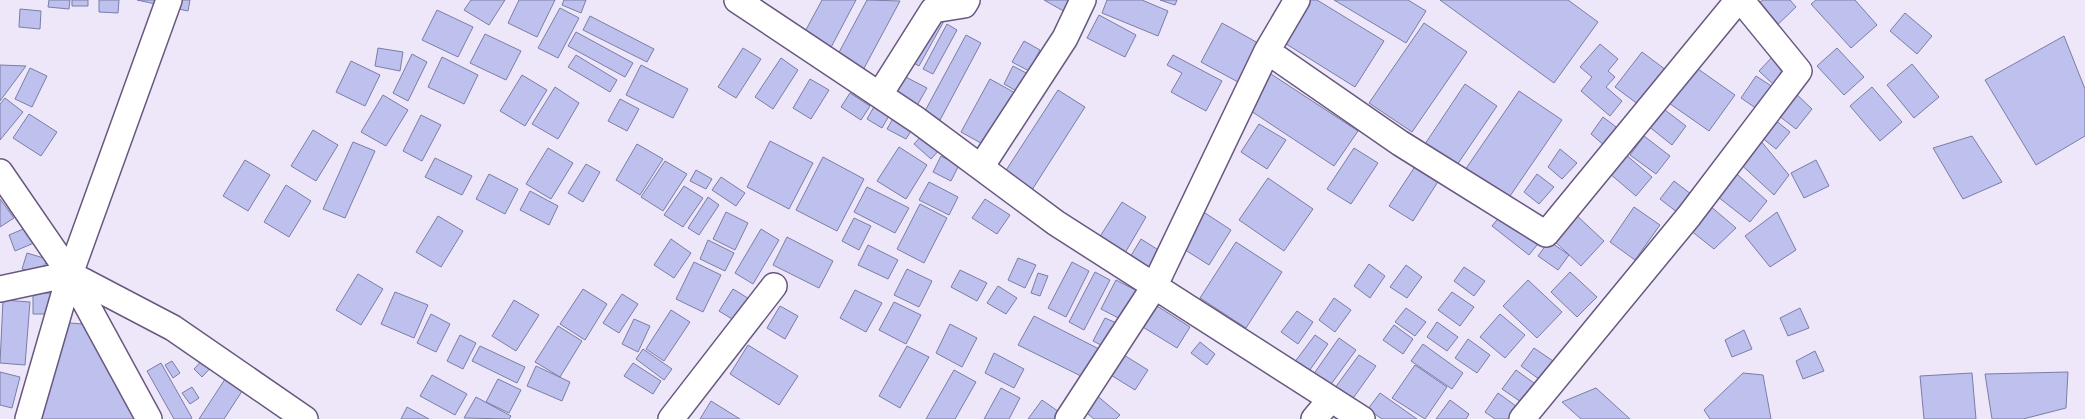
<svg xmlns="http://www.w3.org/2000/svg" width="2085" height="419" font-family="'PT Sans',sans-serif">
<style>
.building{fill:#bec1ed;stroke:#7b7da8}
.lines{fill:none;stroke-linecap:round;stroke-linejoin:round}
.street-casing{stroke:#685880;stroke-width:28}
.street{stroke:#fff;stroke-width:25}
</style>
<rect width="100%" height="100%" fill="#eee7fa"/>
<path class="building" d="M49 0H70L69 9 48 7Z
M72 0H88V6H72Z
M99 0H119L118 13 99 12Z
M137 0H190L188 11Z
M471 0H505L489 25 464 10Z
M519 0H555L537 37 508 23Z
M564 0H586L581 13 562 5Z
M822 0H856L828 53 801 39Z
M867 0 900 1 862 72 836 58Z
M1044 0H1075L1067 13Z
M1107 0H1142L1168 11 1158 36 1102 13Z
M1160 0H1177L1175 5Z
M1309 0H1317L1384 41 1355 87 1283 42Z
M1334 0H1408L1426 11 1406 43Z
M1440 0H1568L1598 22 1554 83Z
M1763 0H1790L1796 7 1772 30 1751 8Z
M1816 0H1855L1877 25 1851 48 1811 4Z
M560 8 579 18 558 58 538 48Z
M20 9 41 11 40 29 19 27Z
M437 10 473 27 458 57 422 40Z
M1905 13 1932 36 1917 54 1890 31Z
M933 15 944 21 919 66 908 60Z
M1099 15 1136 35 1125 57 1087 38Z
M590 16 654 49 647 62 583 30Z
M1222 23 1258 43 1238 82 1201 62Z
M1424 23 1467 52 1412 132 1369 103Z
M947 24 957 30 933 74 923 69Z
M576 32 633 63 625 77 568 46Z
M485 34 521 51 506 80 470 63Z
M966 35 981 43 940 120 925 111Z
M2064 36 2085 89V136L2036 165 1985 80Z
M1024 41 1040 50 1029 71 1012 62Z
M1600 44 1618 59 1608 71 1615 77 1606 87 1622 101 1610 116 1581 91 1592 77 1580 67Z
M378 48 403 52 400 71 375 66Z
M743 48 761 59 736 98 718 87Z
M1837 48 1864 77 1844 95 1817 66Z
M1642 52 1666 70 1639 105 1615 87Z
M412 54 427 62 408 101 393 93Z
M1775 54 1791 70 1775 86 1759 71Z
M576 55 617 80 610 92 568 67Z
M1173 55 1222 81 1206 111 1171 92 1182 73 1167 65Z
M442 57 478 75 464 104 428 87Z
M781 58 798 70 773 109 755 97Z
M351 61 380 75 365 106 336 92Z
M1691 64 1735 95 1709 131 1666 101Z
M1912 64 1939 97 1914 118 1887 85Z
M0 65 26 66 0 101Z
M641 65 688 89 673 118 626 95Z
M1013 66 1030 75 1020 93 1004 84Z
M30 68 47 76 32 107 15 99Z
M1271 74 1358 131 1334 166 1248 109Z
M522 75 547 90 525 126 500 111Z
M902 75 927 88 915 109 890 96Z
M1756 76 1776 89 1760 111 1741 98Z
M810 79 829 90 811 119 793 108Z
M990 79 1017 94 988 147 961 132Z
M1465 84 1497 106 1457 165 1425 144Z
M555 87 579 103 558 139 532 124Z
M1872 87 1902 122 1880 141 1850 106Z
M1058 90 1085 107 1030 193 1003 175Z
M1792 90 1812 109 1796 129 1774 112Z
M1519 91 1562 120 1508 199 1465 170Z
M850 93 870 106 861 120 841 107Z
M383 95 408 110 386 146 361 132Z
M5 98 23 112 0 140V104Z
M620 99 639 109 627 131 608 121Z
M875 105 890 114 882 128 867 119Z
M1661 107 1686 126 1672 145 1647 125Z
M29 114 57 132 41 156 13 138Z
M421 115 441 125 422 161 403 151Z
M895 115 914 126 906 139 887 129Z
M1603 117 1620 130 1605 146 1591 134Z
M1774 119 1790 132 1776 149 1761 137Z
M1259 124 1286 140 1267 169 1241 152Z
M313 130 338 145 316 181 291 166Z
M924 133 941 148 931 159 914 144Z
M1755 134 1789 175 1774 195 1735 159Z
M1644 136 1670 156 1656 174 1630 155Z
M1972 136 2002 182 1963 199 1933 148Z
M770 141 813 163 789 209 747 187Z
M353 142 375 151 345 218 323 209Z
M637 144 663 159 640 195 616 180Z
M899 147 927 165 906 199 877 181Z
M548 148 573 163 551 199 526 184Z
M1354 148 1378 163 1351 204 1327 189Z
M1560 149 1577 163 1562 179 1548 167Z
M1625 154 1652 177 1636 196 1609 173Z
M941 156 959 165 951 181 933 172Z
M823 157 864 179 837 231 796 210Z
M435 158 472 176 462 195 425 177Z
M245 160 270 175 248 211 223 196Z
M1816 160 1829 186 1804 198 1791 173Z
M665 161 687 174 663 211 641 197Z
M586 164 600 172 583 202 568 193Z
M1416 165 1439 180 1413 221 1389 206Z
M1729 167 1767 201 1750 222 1713 193Z
M696 170 712 179 706 189 690 181Z
M489 174 518 189 505 214 476 199Z
M1537 174 1554 187 1539 204 1524 192Z
M721 177 745 193 736 206 712 190Z
M1268 178 1313 209 1284 251 1239 220Z
M1674 181 1700 201 1686 219 1660 199Z
M929 182 958 197 949 215 919 200Z
M286 185 311 201 289 237 264 222Z
M684 186 703 198 683 227 664 215Z
M867 187 909 208 895 233 854 212Z
M530 191 558 206 549 225 520 210Z
M708 197 719 205 699 235 688 228Z
M0 199 14 218 0 227Z
M985 199 1010 215 997 234 972 218Z
M1702 199 1736 228 1714 249 1690 230Z
M1122 202 1146 217 1125 253 1099 238Z
M920 204 947 218 924 263 897 249Z
M1634 207 1660 225 1635 260 1610 242Z
M1202 211 1231 230 1209 265 1179 246Z
M1504 211 1541 240 1529 255 1492 226Z
M726 212 748 223 735 250 713 239Z
M1777 212 1796 250 1770 267 1745 236Z
M1574 213 1604 241 1581 266 1551 238Z
M438 216 463 231 441 267 416 252Z
M854 218 871 226 859 250 842 241Z
M28 227 34 243 15 251 9 235Z
M761 229 779 240 753 284 735 273Z
M787 237 833 261 819 288 773 265Z
M671 239 691 253 674 278 654 265Z
M1141 239 1160 251 1147 271 1129 259Z
M708 240 734 253 725 271 700 259Z
M1549 241 1569 255 1558 270 1538 256Z
M1236 242 1282 272 1246 328 1200 298Z
M868 245 898 260 888 279 858 265Z
M27 253 47 259 41 275 22 269Z
M1018 258 1036 265 1025 288 1008 280Z
M694 262 721 275 703 312 676 299Z
M1072 262 1089 271 1066 317 1048 308Z
M1369 264 1385 276 1370 298 1354 286Z
M1406 265 1422 277 1407 298 1390 287Z
M1464 267 1485 281 1474 296 1454 281Z
M907 269 932 281 919 307 894 295Z
M960 270 987 283 977 301 951 287Z
M1095 272 1110 280 1084 330 1069 322Z
M1570 272 1597 297 1577 317 1551 292Z
M1038 273 1048 276 1040 296 1031 293Z
M358 274 383 289 361 325 336 310Z
M1116 280 1141 293 1126 322 1101 309Z
M1528 280 1562 312 1537 338 1503 306Z
M998 286 1017 298 1006 314 987 303Z
M583 289 607 304 585 340 560 324Z
M733 289 751 300 737 322 719 311Z
M855 290 882 303 866 332 840 318Z
M395 292 428 305 414 338 381 324Z
M1452 292 1474 307 1460 326 1438 310Z
M33 293H56L55 314H33Z
M622 294 638 304 619 333 603 323Z
M1334 298 1351 310 1335 332 1319 320Z
M3 300 30 302 25 365 0 363Z
M514 300 539 315 516 351 492 336Z
M894 302 921 315 906 344 879 330Z
M1151 302 1190 327 1177 348 1138 324Z
M780 306 798 316 785 339 767 328Z
M1406 308 1426 322 1415 336 1395 322Z
M1800 308 1809 328 1788 336 1780 318Z
M671 310 690 322 664 361 646 349Z
M1297 311 1313 322 1298 344 1281 332Z
M431 314 450 324 436 352 417 343Z
M1500 314 1525 335 1505 358 1480 337Z
M1034 316 1099 349 1085 378 1018 345Z
M1105 318 1121 325 1109 349 1093 341Z
M634 319 650 326 638 352 622 344Z
M58 322 95 325 142 419H40Z
M1437 322 1458 337 1447 351 1427 337Z
M950 324 977 338 962 367 936 353Z
M1394 325 1413 339 1403 354 1383 340Z
M558 326 582 341 560 377 535 362Z
M1744 330 1752 349 1732 357 1725 340Z
M460 335 476 343 463 369 447 361Z
M1315 335 1328 344 1305 377 1291 367Z
M1339 338 1356 350 1329 387 1313 375Z
M1468 339 1490 355 1477 373 1455 358Z
M1200 342 1215 354 1207 365 1191 353Z
M1423 344 1463 373 1452 389 1411 361Z
M748 345 798 376 779 405 730 374Z
M480 346 525 367 517 383 472 361Z
M907 346 929 357 900 408 879 396Z
M1534 348 1556 363 1543 382 1521 366Z
M643 349 672 369 664 380 636 359Z
M1815 351 1824 371 1803 379 1796 361Z
M1119 352 1148 370 1135 390 1106 372Z
M994 353 1024 369 1014 388 985 373Z
M208 354 216 362 202 377 194 369Z
M1359 355 1376 366 1349 404 1332 392Z
M172 361 180 373 173 378 165 365Z
M161 363 192 418 190 419H174L147 371Z
M633 363 661 381 653 394 624 376Z
M1415 365 1447 387 1425 419 1392 398Z
M536 366 570 382 562 401 527 386Z
M954 370 976 382 955 419H926Z
M1516 370 1538 386 1524 404 1502 389Z
M0 372 20 377 12 408 0 405Z
M2068 372 2066 408 2023 419H1992L1985 374Z
M229 373 246 385 224 419H199Z
M1743 373 1763 375 1771 419H1710L1704 410Z
M1972 373 1976 419H1924L1920 376Z
M432 375 467 394 455 415 420 396Z
M498 379 521 390 509 413 486 402Z
M192 387 199 398 190 404 182 393Z
M1001 388 1020 398 1009 419H984Z
M1596 388 1630 419H1581L1562 402Z
M1380 393 1417 419H1382L1368 409Z
M1498 393 1520 409 1513 419H1495L1485 412Z
M1095 394 1120 415 1116 419H1094L1082 409Z
M476 397 511 416 509 419 464 418Z
M1042 400 1062 414 1059 419H1028Z
M1450 400 1469 414 1466 419H1436Z
M711 401 740 419H700Z
M407 407 429 419H401Z"/>
<g class="lines">
<defs>
<path id="street" d="M737 0 917 120 1056 223 1362 419
M1267 51 1400 143 1546 234 1738 0
M880 94 933 10 964 5 967 0
M981 167 1065 38 1083 0
M0 172 70 274 149 419
M0 289 70 274 173 328 305 419
M28 419 70 274 169 0
M671 419 774 286
M1068 419 1154 287 1267 51 1297 0
M1314 419 1330 400
M1522 419 1689 216 1799 71 1741 0"/>
</defs>
<use href="#street" class="street-casing"/>
<use href="#street" class="street"/>
</g>
</svg>
